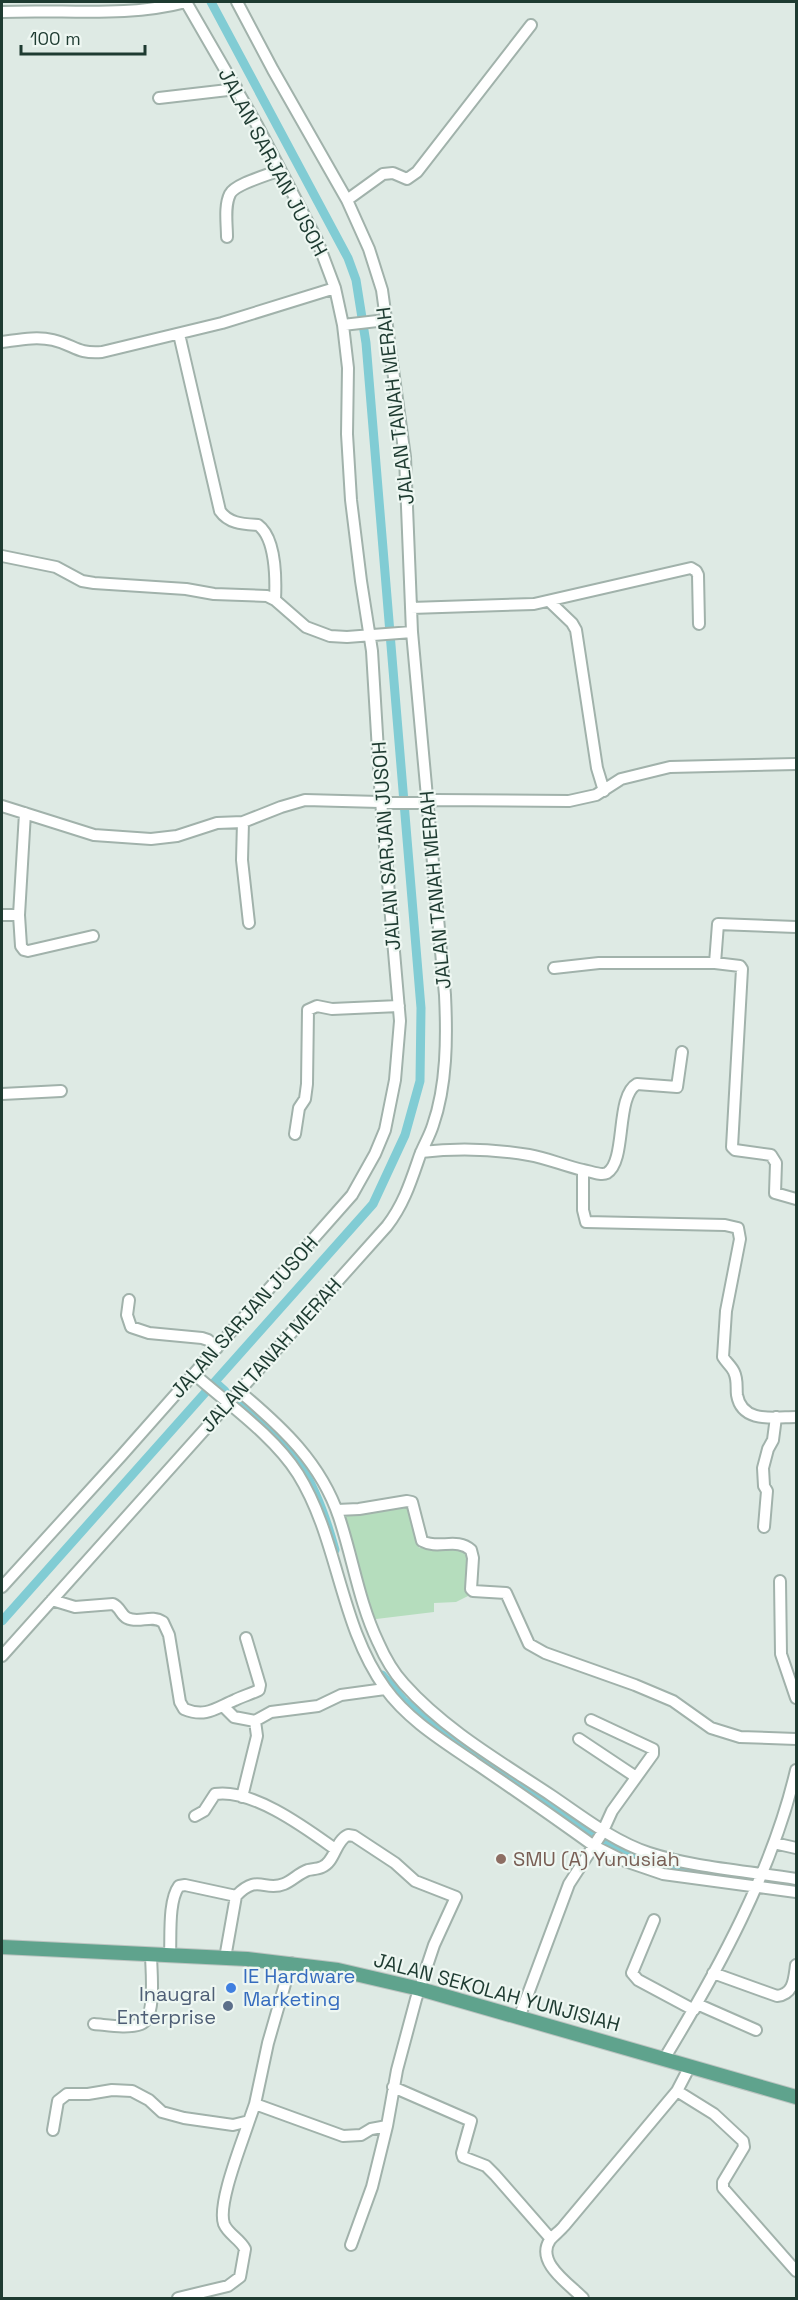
<svg xmlns="http://www.w3.org/2000/svg" width="798" height="2300" font-family="'Space Grotesk',sans-serif">
<style>
.green{fill:#b5ddbd}
.lines{fill:none;stroke-linecap:round;stroke-linejoin:round}
.canal{stroke:#81ccd4;stroke-width:9}
.minor-casing{stroke:#a1b2ab;stroke-width:14}
.major-casing{stroke:#bcc4c1;stroke-width:16}
.minor{stroke:#fff;stroke-width:10}
.major{stroke:#5fa38d;stroke-width:14}
.education-dot{fill:#8d6e63;stroke:#eef7f2;stroke-width:2}
.shop-dot{fill:#3f7fe0;stroke:#eef7f2;stroke-width:2}
.service-dot{fill:#5c6f8a;stroke:#eef7f2;stroke-width:2}
.labels{text-anchor:middle;stroke-width:4.5;stroke-linejoin:round;paint-order:stroke}
.street-label{font-size:20px;fill:#1e3b31;stroke:#eef7f2}
.education-label{font-size:20px;fill:#785e54;stroke:#eef7f2;text-anchor:start}
.shop-label{font-size:20px;fill:#366cbe;stroke:#eef7f2;text-anchor:start}
.service-label{font-size:20px;fill:#4e5e75;stroke:#eef7f2;text-anchor:end}
</style>
<rect width="100%" height="100%" fill="#deeae4"/>
<path class="green" d="M409 1505 419 1548 456 1546 469 1553 468 1596 456 1602 434 1603V1612L368 1620 339 1515Z"/>
<g class="lines">
<path class="canal" d="M215 1382 225 1391
M238 1403C259 1422 283 1441 300 1465 317 1490 327 1521 335 1550
M2 1621 373 1204 405 1135 420 1081 421 1008 366 343 356 280 348 258 211 2
M382 1675 403 1700 420 1715 487 1763 616 1850 656 1865 682 1871 764 1882"/>
<defs>
<path id="minor" d="M2 12C64 9 125 18 186 2
M159 98 228 90 236 87
M347 200 383 174 393 173 407 179 417 172 531 25
M227 237C227 224 224 206 230 194 235 184 268 175 280 170
M343 325 386 320
M179 334 220 511C229 524 244 524 258 525 276 538 276 579 275 600
M2 342C18 340 36 336 53 340 75 345 76 354 102 352L222 323 335 288
M2 556 56 567 82 581 94 583 186 589 214 594 267 596 275 600 306 627 330 636 347 637 412 632
M549 601 572 623 576 630 597 768 604 791
M411 608 534 604 691 568 696 571 698 575 699 624
M2 806 94 835 151 839 177 836 217 823 243 822 281 807 305 800 417 803 436 800 569 801 596 795 621 779 670 767 796 764
M243 822 242 860 249 923
M2 915H19L25 813
M19 915 21 946 24 950 28 951 93 936
M715 963 718 924 796 927
M554 968 599 963H715L740 966 742 969 732 1147 735 1150 771 1155 776 1163 775 1193 796 1199
M682 1052 677 1087 637 1084C615 1096 627 1161 607 1173 601 1176 590 1171 583 1170V1210L586 1222 725 1225 738 1228 740 1239 726 1311 723 1357C726 1362 732 1367 734 1372 738 1380 736 1388 737 1395 742 1424 775 1417 796 1417
M2 1094 61 1091
M295 1134 299 1108 305 1099 307 1084 308 1010 317 1006 332 1009 399 1006
M421 1152C456 1148 494 1149 529 1155 547 1158 565 1166 583 1170
M129 1300 127 1315 131 1327 149 1333 202 1338 208 1340 217 1348
M194 1374C228 1404 274 1436 298 1474 339 1540 339 1624 385 1688 408 1720 443 1741 475 1763 515 1790 555 1818 594 1846L622 1860 663 1874 796 1892
M239 1391C282 1427 321 1463 339 1517 353 1559 359 1602 378 1642 385 1658 393 1672 404 1684 445 1730 501 1762 552 1796 583 1817 613 1841 649 1853 695 1868 749 1871 796 1879
M337 1510 359 1509 407 1501 412 1502 422 1541C438 1550 457 1537 471 1550L473 1558 471 1589 473 1591 506 1593 529 1644 545 1653 635 1685 673 1701 711 1728 740 1737 796 1739
M764 1527 767 1491 764 1486 763 1468 768 1449 773 1440 776 1417
M780 1581 781 1654 796 1698
M2 1587 122 1455 352 1195 375 1154 385 1130 395 1080 400 1021 381 801 372 651 361 581 351 500 347 434 348 368 343 325 335 288 317 240 257 125 186 2
M52 1600 75 1607 113 1604C120 1607 121 1615 127 1618 139 1624 151 1614 163 1622L169 1635 180 1702 184 1709C206 1718 216 1708 235 1700 243 1696 251 1694 259 1690L260 1685 246 1638
M2 1656 387 1226C404 1204 411 1181 420 1155 424 1145 430 1135 433 1125 447 1085 447 1037 445 995L412 632 405 457 382 290 369 249 347 200 273 70 237 2
M224 1707 234 1717 255 1721 271 1712 318 1706 341 1695 385 1689
M579 1739 636 1777
M242 1797 257 1736 255 1721
M195 1816 204 1811 215 1794C252 1788 307 1829 335 1849
M774 1843 796 1848
M654 1920 632 1973 638 1980 694 2010
M170 1955C171 1936 168 1901 179 1886L185 1885 236 1896
M225 1958 236 1896C258 1873 264 1892 284 1884 292 1881 299 1873 308 1870 313 1869 318 1869 322 1867 335 1862 335 1841 348 1835L354 1836 395 1863 415 1881 456 1897 434 1945 416 1999 397 2070 387 2126 372 2187 351 2245
M713 1973 777 1996C794 1994 794 1979 796 1965
M697 2004 756 2030
M519 2018 569 1884 602 1833 612 1811 653 1754V1749L591 1720
M94 2024C107 2025 128 2029 141 2024 157 2018 151 1970 151 1954
M664 2059C717 1972 773 1870 796 1770
M393 2087 471 2121 462 2153 463 2157 486 2166 495 2175 551 2239
M677 2091 714 2114 743 2141 744 2147 723 2182V2188L796 2271
M255 2104 343 2136 361 2135 371 2129 387 2126
M53 2130 58 2101 67 2094H88L112 2090 132 2091 149 2100 162 2112 184 2118 233 2125 249 2121 255 2104 268 2043 291 1963
M178 2298 228 2286 240 2277 245 2249C240 2239 228 2234 224 2224 217 2204 242 2143 249 2121
M583 2298C569 2284 535 2262 550 2240 554 2235 560 2231 564 2226L677 2091 690 2066"/>
<path id="major" d="M2 1947 247 1959 338 1970 420 1989 796 2097"/>
</defs>
<use href="#minor" class="minor-casing"/>
<use href="#major" class="major-casing"/>
<use href="#minor" class="minor"/>
<use href="#major" class="major"/>
</g>
<circle class="education-dot" cx="501" cy="1859" r="6"/>
<circle class="shop-dot" cx="231" cy="1988" r="6"/>
<circle class="service-dot" cx="228" cy="2006" r="6"/>
<g class="labels">
<g class="street-label">
<text transform="translate(273 162) rotate(62)" y="7">JALAN SARJAN JUSOH</text>
<text transform="translate(395 406) rotate(-97)" y="7">JALAN TANAH MERAH</text>
<text transform="translate(386 846) rotate(-94)" y="7">JALAN SARJAN JUSOH</text>
<text transform="translate(435 890) rotate(-95)" y="7">JALAN TANAH MERAH</text>
<text transform="translate(244 1317) rotate(-48)" y="7">JALAN SARJAN JUSOH</text>
<text transform="translate(271 1355) rotate(-48)" y="7">JALAN TANAH MERAH</text>
<text transform="translate(497 1992) rotate(15)" y="7">JALAN SEKOLAH YUNJISIAH</text>
</g>
<g class="education-label">
<text x="513" y="1866">SMU (A) Yunusiah</text>
</g>
<g class="shop-label">
<text x="243" y="1983">IE Hardware<tspan x="243" dy="23">Marketing</tspan></text>
</g>
<g class="service-label">
<text x="216" y="2001">Inaugral<tspan x="216" dy="23">Enterprise</tspan></text>
</g>
</g>
<rect width="798" height="2300" fill="none" stroke="#1e3b31" stroke-width="6"/>
<path d="M21 45v9h124v-9" fill="none" stroke="#1e3b31" stroke-width="3"/>
<text x="30" y="45" font-size="18" fill="#1e3b31" stroke="#eef7f2" stroke-width="4.5" paint-order="stroke">100 m</text>
</svg>
